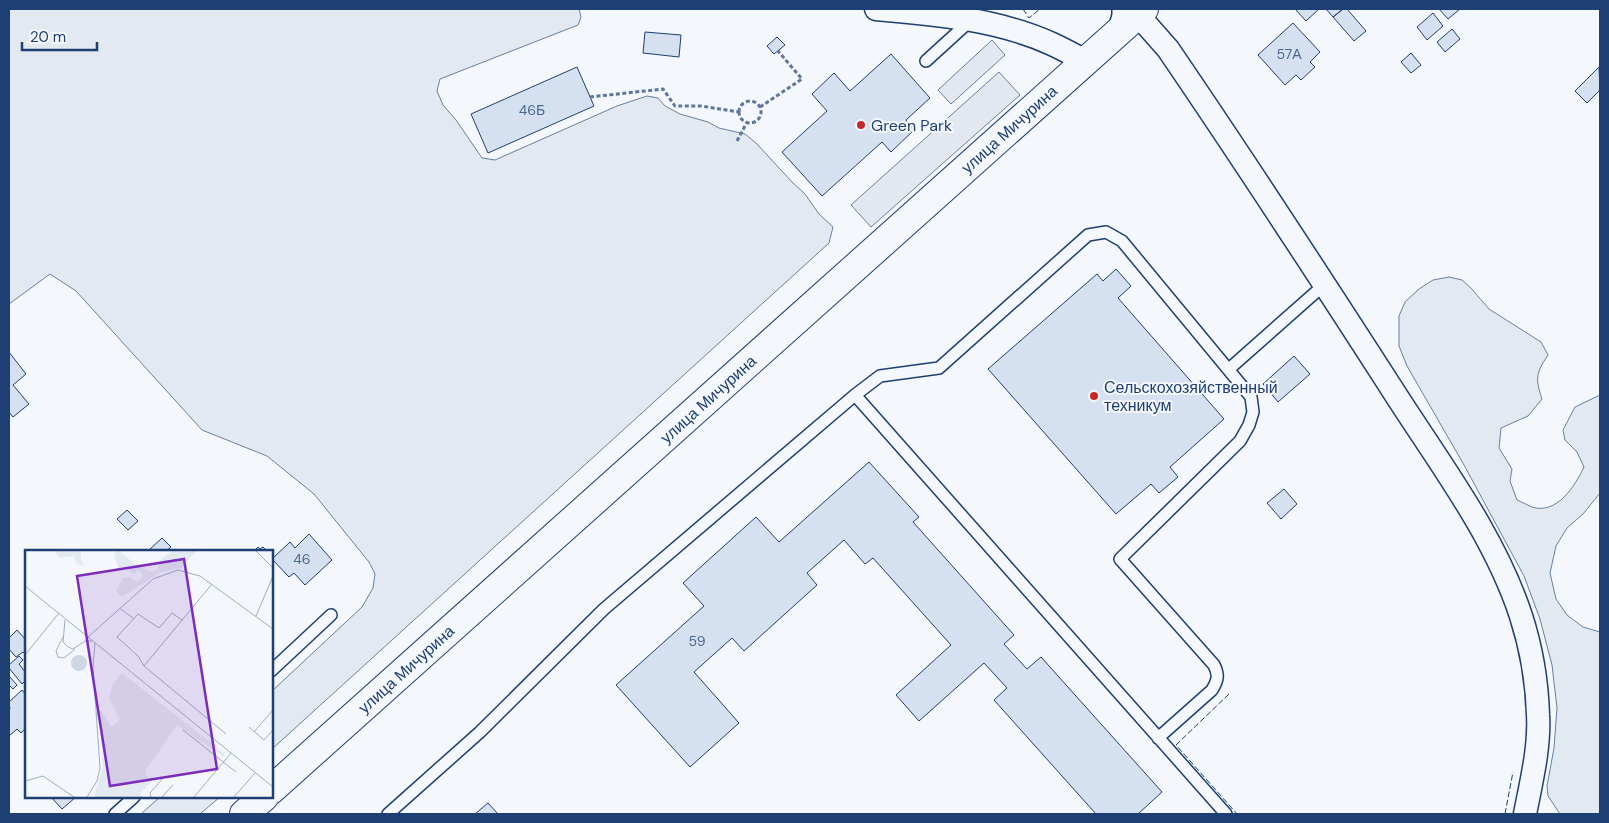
<svg xmlns="http://www.w3.org/2000/svg" width="1609" height="823" font-family="'DM Sans',sans-serif">
<style>
.green{fill:#e3e9f0;stroke:#687fa3}
.parking{fill:#e3e8f0;stroke:#687fa3}
.building{fill:#d5e0f0;stroke:#1d3f73}
.lines{fill:none;stroke-linecap:round;stroke-linejoin:round}
.service-casing{stroke:#1d3f73;stroke-width:14}
.minor-casing{stroke:#1d3f73;stroke-width:25}
.primary-casing{stroke:#1d3f73;stroke-width:30}
.path{stroke:#5e769c;stroke-width:3;stroke-dasharray:4 2.5;stroke-linecap:butt}
.service{stroke:#f4f7fb;stroke-width:11}
.minor{stroke:#f4f7fb;stroke-width:22}
.primary{stroke:#f4f7fb;stroke-width:28}
.fence{stroke:#1d3f73;stroke-width:1;stroke-dasharray:6 2.5;stroke-linecap:butt}
.poi-dot{fill:#c62828;stroke:#f4f7fb;stroke-width:2}
.labels{text-anchor:middle;stroke-width:4;stroke-linejoin:round;paint-order:stroke}
.number-label{font-size:14px;fill:#4b6792}
.poi-label{font-size:16px;fill:#1d3f73;stroke:#f4f7fb;text-anchor:start}
.street-label{font-size:16px;fill:#1d3f73;stroke:#f4f7fb}
.inset-road{fill:none;stroke:#9eadc5;stroke-width:1}
.view{fill:#7b2cbf;fill-opacity:0.15;stroke:#7b2cbf;stroke-width:2.5}
.inset-edge{fill:none;stroke:#1d3f73;stroke-width:2.5}
</style>
<rect width="100%" height="100%" fill="#f4f7fb"/>
<path class="green" d="M9 9H579L581 17 578 25 440 79 437 91 443 105 456 120 482 158 495 160 617 106 647 96 658 98 665 106 680 114 708 122 719 128 745 134 756 143 792 182 805 194 819 214 833 227 829 243 271 750V692L362 607 373 588 375 574 369 562 314 494 267 456 202 430 76 291 50 274 9 304Z
M1449 277 1462 280 1470 287 1489 309 1541 342 1548 355C1536 373 1535 378 1542 399L1528 416 1501 428 1499 448 1512 469 1510 481 1517 500C1522 502 1527 505 1532 507 1557 515 1575 486 1584 467L1577 452 1565 440 1563 430 1575 407 1600 395V493L1583 514 1567 528 1556 546 1550 573 1556 599 1567 615 1583 627 1600 632V814H1560L1548 796 1547 786 1554 748 1557 708 1552 665 1540 619 1524 576 1464 465 1407 366 1399 346V316L1405 302 1419 289 1433 280Z
M160 797H220L200 814H141Z"/>
<path class="parking" d="M992 40 1005 55 951 104 938 90Z
M999 72 1020 95 871 227 851 205Z"/>
<path class="building" d="M1295 9H1319L1306 21Z
M1326 9H1343L1333 17Z
M1343 9H1347L1366 31 1354 41 1333 17Z
M1439 9H1460L1448 19Z
M1433 13 1443 26 1427 40 1417 27Z
M1293 23 1320 52 1310 62 1315 67 1301 80 1296 75 1285 85 1258 55Z
M1452 29 1460 39 1445 52 1437 42Z
M645 32 681 35 679 57 643 53Z
M777 37 785 45 774 54 767 46Z
M1411 53 1421 65 1411 73 1401 62Z
M891 54 930 98 906 120 914 130 891 152 882 142 822 196 782 152 827 111 812 94 834 73 850 91Z
M577 67 594 106 488 153 471 114Z
M1599 67 1600 90 1587 103 1575 91Z
M1116 269 1131 286 1118 298 1224 419 1170 467 1178 477 1159 493 1151 484 1116 514 988 369 1097 274 1103 281Z
M9 352 26 374 13 385 29 404 13 417 9 412Z
M1294 356 1310 374 1278 402 1263 384Z
M869 462 919 517 913 522 1014 635 1004 644 1027 669 1041 657 1162 792 1138 814H1096L994 700 1007 688 984 663 919 721 896 695 951 645 873 558 865 564 844 540 807 573 817 585 744 651 732 638 694 672 739 723 690 767 616 685 704 606 683 583 756 517 779 542Z
M1284 489 1297 504 1281 519 1267 503Z
M127 510 138 521 128 530 117 519Z
M309 534 332 560 305 585 294 573 289 577 272 559 290 542 295 548Z
M162 538 171 547 165 552H151L149 550Z
M258 547 260 549 263 547 268 552H253Z
M17 630 26 640V655L23 652 16 657 9 649V638Z
M19 656 23 660 19 664 26 673V680L22 684 9 668V665Z
M9 676 17 685 13 689 9 685Z
M22 690 26 695V728L21 733 17 729 9 736V710L10 709 9 702Z
M51 797H76L62 809Z
M488 803 498 814H475Z"/>
<g class="lines">
<defs>
<path id="service" d="M1114 29 1118 15V9
M926 61 971 20
M1229 369 1325 284
M855 395 1226 814
M271 671 331 615
M115 814 134 797
M388 814 480 732 604 609 855 395 880 376 939 368 1088 235 1106 232 1122 241 1251 397 1253 412 1249 425 1240 441 1120 559 1214 665C1219 675 1218 680 1212 690L1158 738"/>
<path id="minor" d="M876 9C935 14 997 19 1052 44 1063 49 1074 55 1085 61
M1138 15 1168 49C1245 162 1320 277 1394 392 1440 464 1494 534 1521 616 1531 647 1537 682 1538 715 1540 747 1531 783 1525 814"/>
<path id="primary" d="M271 790 1144 9
M244 814 264 797"/>
</defs>
<use href="#service" class="service-casing"/>
<use href="#minor" class="minor-casing"/>
<use href="#primary" class="primary-casing"/>
<path class="path" d="M590 97 663 89 675 106H701L739 112
M739 112a11 11 0 1 1 22 0a11 11 0 1 1-22 0Z
M760 107 802 79 778 51
M737 141 747 122"/>
<use href="#service" class="service"/>
<use href="#minor" class="minor"/>
<use href="#primary" class="primary"/>
<path class="fence" d="M1023 9 1029 18 1040 9
M1229 694 1176 745 1237 814
M1505 814 1513 772"/>
</g>
<g class="poi-dot">
<circle cx="861" cy="125" r="5"/>
<circle cx="1094" cy="396" r="5"/>
</g>
<g class="labels">
<g class="number-label">
<text x="1289" y="59">57А</text>
<text x="532" y="115">46Б</text>
<text x="302" y="564">46</text>
<text x="697" y="646">59</text>
</g>
<g class="poi-label">
<text x="871" y="131">Green Park</text>
<text x="1104" y="393">Сельскохозяйственный<tspan x="1104" dy="18">техникум</tspan></text>
</g>
<g class="street-label">
<text transform="translate(1009 129) rotate(-42)" y="6">улица Мичурина</text>
<text transform="translate(708 399) rotate(-42)" y="6">улица Мичурина</text>
<text transform="translate(406 669) rotate(-42)" y="6">улица Мичурина</text>
</g>
</g>
<g transform="translate(25 550)">
<rect width="248" height="248" fill="#f4f7fb"/>
<path d="M29 0H56V10L60 16 52 14 49 6 34 8ZM93 0 111 15 127 22 133 19 136 9 149 0H172L156 18 134 23 97 47 91 41 98 28 105 27 112 32 119 26 113 20 109 24 101 18H93L89 4ZM97 123 199 203V207L152 175 121 220 120 224 127 231 115 244 118 247H71L69 245 78 217 74 161 76 160 86 177 95 170 84 148 88 134Z" fill="#e3e9f0"/>
<path d="M46 113a8 8 0 1 1 16 0a8 8 0 1 1-16 0Z" fill="#cfd7e4"/>
<path class="inset-road" d="M230 0 248 18M0 36 248 237M94 58 108 68M231 66 248 26M40 70 38 92 43 97 48 99 60 91H67M157 70 147 63 134 78 113 64 92 87 113 106 119 116 201 184M38 87 31 101 33 107 39 108 50 99M63 87 128 29 153 20 175 26 248 79M0 105 34 63M119 116 187 34M224 177 239 190 248 180M158 180 211 222M229 182 248 160M0 231 18 226 49 247M62 247 72 231 75 218 68 117 70 93M126 247 125 243 139 227M137 247 148 235M169 247 206 203M209 247 230 223"/>
<path class="view" d="M159 9 192 219 85 236 52 26Z"/>
<rect width="248" height="248" class="inset-edge"/>
</g>
<rect width="1609" height="823" fill="none" stroke="#1d3f73" stroke-width="20"/>
<path d="M22 42v8h75v-8" fill="none" stroke="#1d3f73" stroke-width="2.5"/>
<text x="30" y="42" font-size="15" fill="#1d3f73" stroke="#f4f7fb" stroke-width="4" paint-order="stroke">20 m</text>
</svg>
